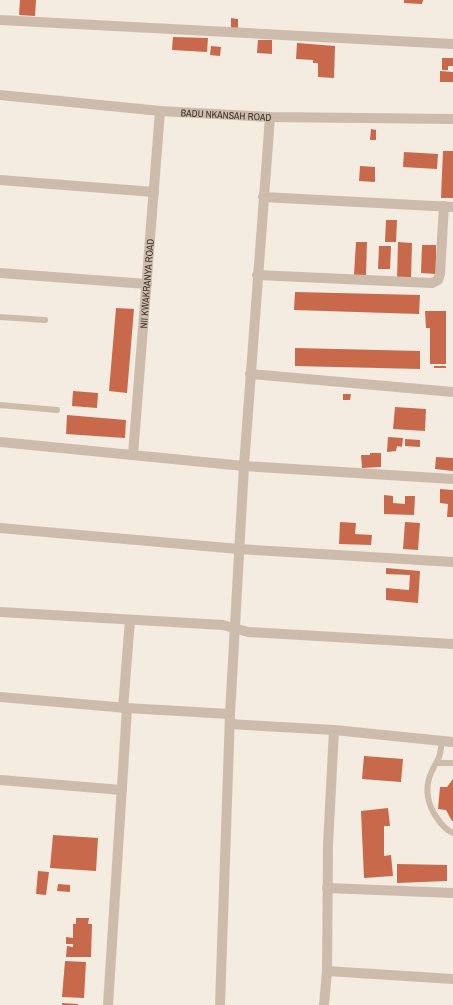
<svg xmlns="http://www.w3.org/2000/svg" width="453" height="1005" font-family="'Archivo Narrow',sans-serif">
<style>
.building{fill:#c8694b}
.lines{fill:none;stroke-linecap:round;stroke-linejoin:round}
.lane{stroke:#cdbbac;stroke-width:6}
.street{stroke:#cdbbac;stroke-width:10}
.labels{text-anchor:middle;stroke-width:3;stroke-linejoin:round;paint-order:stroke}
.street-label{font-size:10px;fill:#3b302b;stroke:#fbf5ee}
</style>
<rect width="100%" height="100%" fill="#f4ebe1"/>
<path class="building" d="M20 0H36L35 16 19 15Z
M404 0H423L422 4 404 3Z
M231 18 238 19V30H231Z
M173 37 208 38 207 52 172 50Z
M258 40H272V54L257 53Z
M297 43 335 46 334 78 318 77V63H313V60L296 59Z
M211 46 221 47 220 56 210 55Z
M442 58H453V66H448V70H442Z
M440 71 453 72V82H440Z
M371 129 376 130V140H370Z
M443 151H453V198H441Z
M404 152 438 154 437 169 403 167Z
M360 166 375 167V182L359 181Z
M386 220H397L396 242H385Z
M356 242H367L366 275H354Z
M398 242 412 243 411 279H397Z
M422 245H436V274L421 273Z
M379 246H391L390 269H378Z
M295 292 420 295 419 314 294 310Z
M116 308 134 309 127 393 109 391Z
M425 311H446V364H430V328H426Z
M295 348 420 351V369L295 366Z
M434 366H446V368H434Z
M73 391 98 393 97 408 72 406Z
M343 394H351L350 400H343Z
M395 407 426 409 425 431 393 429Z
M67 415 126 420 125 438 66 434Z
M388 437 403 438 402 447 397 446 396 451 387 452Z
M405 439 420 440V447L405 446Z
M370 453H381V467L362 468 361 455H370Z
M436 457 453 458V471L435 469Z
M440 489 453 490V517H447L448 504 440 503Z
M384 495 393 496V503L405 504V496H415L414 515 384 514Z
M340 522 356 523 355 534 372 535 371 545 339 544Z
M405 522 420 523 418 550 403 549Z
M386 568 420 571 418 603 386 600V588L409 590 410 575 386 574Z
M364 756 403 759 401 782 362 779Z
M453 779V821H452L446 810 438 809 440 787H447Z
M388 808 390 826H384V856L391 855 393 876 364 878 361 811Z
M53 835 98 838 96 871 50 868Z
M397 864 447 865V881L397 883Z
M38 871 49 872 46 895 36 894Z
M58 884 70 885V892L57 891Z
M76 918H89L88 924H92L91 957H66L67 946 73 947V944H66V937L73 938V924H76Z
M65 961 86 962 84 998 62 997Z
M62 1003 78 1004V1005H62Z"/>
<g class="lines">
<path class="lane" d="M0 317 45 320
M0 405 57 410
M442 741C441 746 441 752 439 757 437 762 434 766 432 771 424 787 427 804 437 818 441 824 446 830 453 833
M436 763H453"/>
<g class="street">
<path d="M0 20 453 44"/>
<path id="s1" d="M0 95 160 111 270 117 453 119"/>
<path d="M0 180 154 192"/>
<path d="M263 197 453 207"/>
<path d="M0 273 147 284"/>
<path d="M257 275 432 283 438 280 440 274 444 206"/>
<path d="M250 374 453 392"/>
<path d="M0 442 244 466 453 479"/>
<path id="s2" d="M133 455 160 111"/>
<path d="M0 528 239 549 453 562"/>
<path d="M0 612 223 625 248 632 453 644"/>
<path d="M0 697 127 708 230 714"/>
<path d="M123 708 130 620"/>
<path d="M230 724 334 730 453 742"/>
<path d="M0 780 122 790"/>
<path d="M327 888 453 893"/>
<path d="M327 971 453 979"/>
<path d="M108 1005 127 708"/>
<path d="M220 1005 230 714 244 466 270 117"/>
<path d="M324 1005 327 971 328 845 334 730"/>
</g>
</g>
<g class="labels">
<g class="street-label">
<text dy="4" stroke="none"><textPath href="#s1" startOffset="227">BADU NKANSAH ROAD</textPath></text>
<text dy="4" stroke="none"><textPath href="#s2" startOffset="172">NII KWAKRANYA ROAD</textPath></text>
</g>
</g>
</svg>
